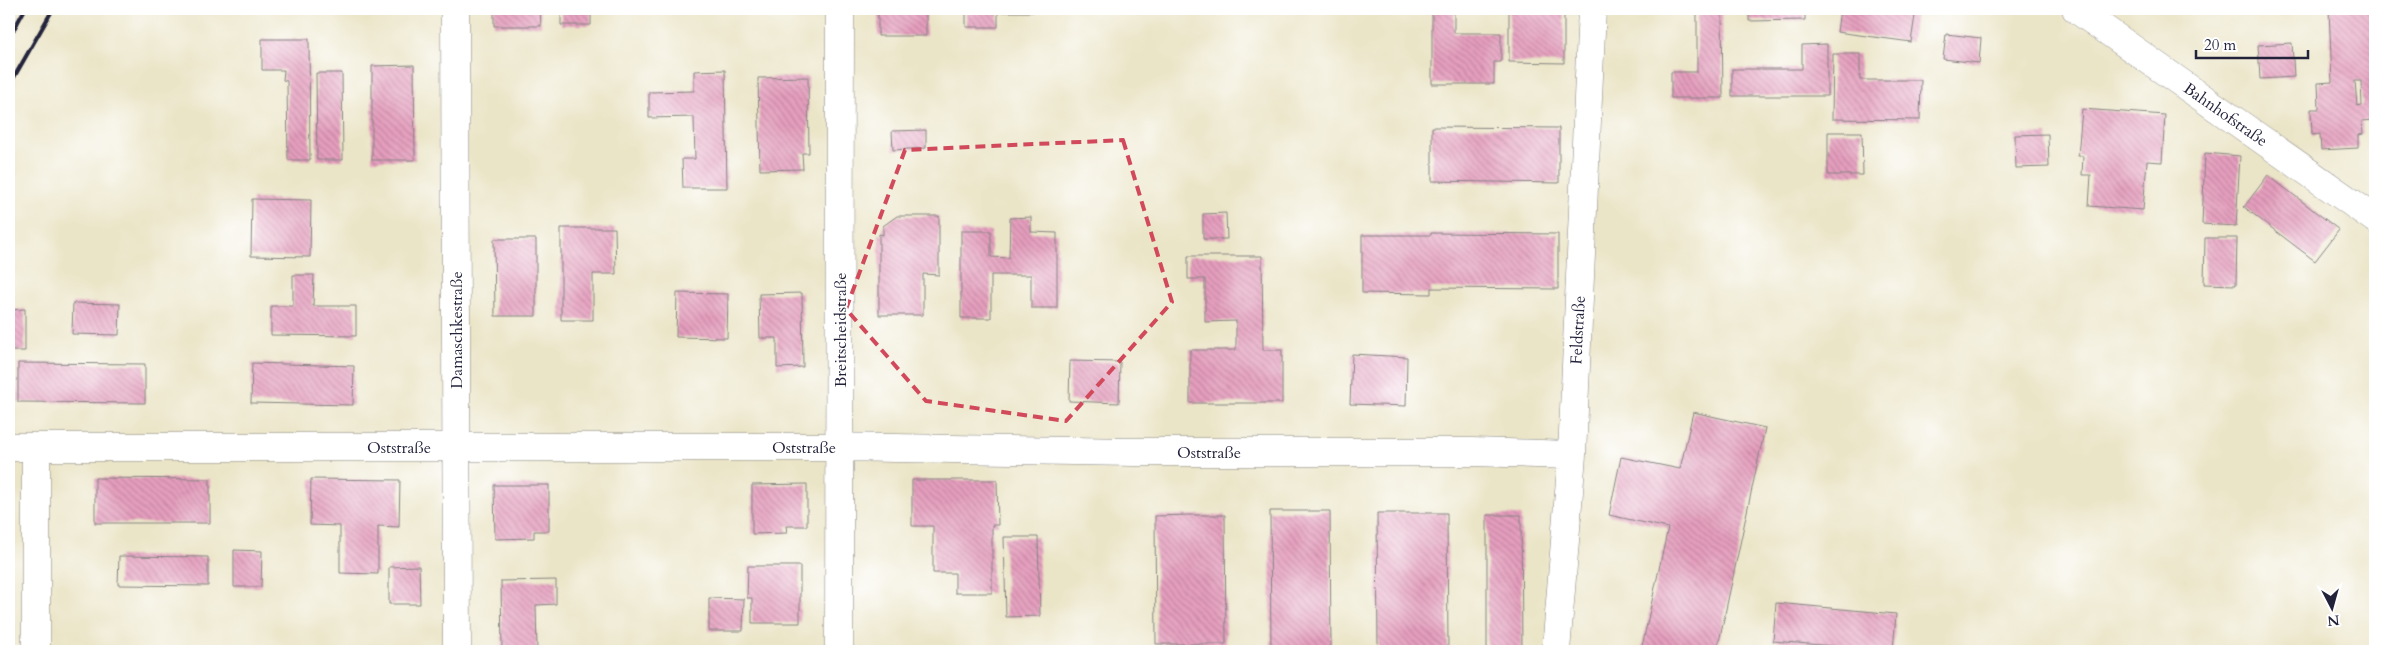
<svg xmlns="http://www.w3.org/2000/svg" width="2384" height="660" font-family="Cardo,serif">
<style>
.building{fill:url(#building-back-hatch);fill-rule:evenodd}
.lines{fill:none;stroke-linecap:round;stroke-linejoin:round}
.minor-casing{stroke:#868482;stroke-width:29}
.tertiary-casing{stroke:#868482;stroke-width:29}
.minor{stroke:#fff;stroke-width:28}
.tertiary{stroke:#fff;stroke-width:28}
.rail{stroke:#22223b;stroke-width:4}
.marked{fill:none;stroke:#d1495b;stroke-width:4;stroke-dasharray:10 6;stroke-linejoin:round}
.labels{text-anchor:middle;stroke-width:4;stroke-linejoin:round;paint-order:stroke}
.street-label{font-size:16px;fill:#22223b;stroke:#fff}
</style>
<defs>
<pattern id="building-back-hatch" width="6" height="6" patternUnits="userSpaceOnUse" patternTransform="scale(1.25)"><rect width="6" height="6" fill="#e69fbe"/><path d="M-1 5l2 2M0 0l6 6M5-1l2 2" fill="none" stroke="#ba819c"/></pattern>
</defs>
<rect width="100%" height="100%" fill="#fff"/>
<filter id="ink" filterUnits="userSpaceOnUse"><feTurbulence type="fractalNoise" baseFrequency=".02" numOctaves="2"/><feDisplacementMap in="SourceGraphic" scale="10" xChannelSelector="R" yChannelSelector="G"/><feConvolveMatrix kernelMatrix="1 2 1 2 8 2 1 2 1" color-interpolation-filters="sRGB"/></filter>
<filter id="wash" filterUnits="userSpaceOnUse"><feTurbulence type="fractalNoise" baseFrequency=".0096" numOctaves="4" result="noise"/><feDisplacementMap in="SourceGraphic" scale="20" xChannelSelector="R" yChannelSelector="G"/><feGaussianBlur stdDeviation="1.12" result="paint"/><feColorMatrix in="noise" values="0 0 0 0 0 0 0 0 0 0 0 0 0 0 0 0 0 1.4 0 .05"/><feComposite in="paint" operator="in"/></filter>
<g filter="url(#wash)">
<rect width="100%" height="100%" fill="#ebe5c8"/>
<g id="blocks">
<path class="building" d="M494 9H540L541 26H494Z
M561 9H591V25H561Z
M878 9H926V36H878Z
M966 9H1033V12H998V27H966Z
M1432 9H1454V33H1501V62H1494V84H1432Z
M1509 9H1564V63L1509 62Z
M1749 9H1805V20L1749 21Z
M1840 9H1916L1911 42 1837 32Z
M2329 9H2375V120L2362 121 2363 134 2358 135V148L2321 150 2320 134 2312 135 2311 109H2319L2318 83 2332 82ZM2355 81H2361L2362 105 2357 106Z
M1722 11 1723 98H1671V72H1697V12Z
M1946 34 1981 38 1979 63 1943 59Z
M262 39H309L310 160H288L287 81 283 80 284 70H262Z
M2292 43 2294 77 2260 79 2258 45Z
M1827 44V96H1732V69H1802V45Z
M1833 54H1860V80H1921L1920 120 1832 119Z
M414 65 415 160H372V66Z
M725 70 727 188H683L682 159H695L694 117 649 118V92L694 91V71Z
M316 73H342L343 160H317Z
M808 77 809 153H802L803 169 760 170 758 78Z
M2082 109 2165 115 2162 162 2147 161 2143 210 2089 206 2091 175H2082L2083 156H2078Z
M1432 127 1559 128V183L1432 181Z
M926 130V148L893 150 892 131Z
M1828 132H1862L1863 175H1828Z
M2048 134 2049 167 2016 168 2015 135Z
M2205 153 2240 156 2236 226 2202 224Z
M2268 175 2339 230 2315 261 2244 207Z
M252 199 311 200 310 257 251 256Z
M1226 213 1227 239H1203V214Z
M897 216H939V275L923 274V315H879V234L883 235V226Z
M1031 217V232L1057 233V308H1031V275H991V318H961V231H991V257L1009 258 1010 218Z
M561 228H615L616 274H593V320H561Z
M1431 233 1558 234V289L1431 288V294L1362 293V235H1431Z
M2205 238H2237L2236 285 2204 284Z
M494 239H536V316H495Z
M1188 256H1262L1263 350H1282V403H1190V350H1236V321L1205 322V279H1188Z
M293 275H314L313 306H356V336L271 335V306H293Z
M677 293 728 294 727 338 676 337Z
M802 293 803 367 777 368V338H760L759 294Z
M73 303 120 304 119 335 72 334Z
M25 309V351H9V310Z
M1352 354 1407 357 1406 406 1350 404Z
M1070 361 1120 362 1119 403 1069 401Z
M18 363 145 364V403L18 402Z
M252 363 354 366 353 405 251 403Z
M1693 412 1765 428 1717 651H1641L1668 528 1609 515 1621 457 1680 469Z
M95 478 210 479V523H95Z
M311 479 400 480 399 527 378 526V574L340 573V526L310 525Z
M912 480H997L998 525H992V593H955V573H933V526H912Z
M807 484V526H786L787 533 752 534V485Z
M494 485H549V531H534V538L495 539Z
M1270 511H1330L1331 651H1271Z
M1377 513H1447L1448 651H1378Z
M1190 515H1225L1226 644H1156L1155 516Z
M1487 515H1521L1522 651H1487Z
M1004 537H1038L1040 616 1006 617Z
M234 550 262 551 261 587H234Z
M119 556 208 557V586L118 585Z
M419 566 420 604H389V567Z
M748 566H800V623H752V598H747Z
M556 580V604L536 605 537 651H502L501 581Z
M709 598 744 599 743 631H709Z
M1776 603 1896 614 1893 651 1773 641Z"/>
</g>
</g>
<g filter="url(#ink)">
<use href="#blocks" fill-opacity="0" stroke="#868482" stroke-width="1"/>
<g class="lines">
<defs>
<path id="minor" d="M455 9 457 651
M9 447H839L1134 452H1472L1572 455
M36 447V651
M839 651 840 9
M1556 651 1572 455 1592 9"/>
<path id="tertiary" d="M2076 9 2375 219"/>
</defs>
<use href="#minor" class="minor-casing"/>
<use href="#tertiary" class="tertiary-casing"/>
<use href="#minor" class="minor"/>
<use href="#tertiary" class="tertiary"/>
<path class="rail" d="M9 38 25 9
M9 86 53 9"/>
</g>
</g>
<path class="marked" d="M1123 140 1172 302 1066 421 926 401 846 309 905 150Z"/>
<g class="labels">
<g class="street-label">
<text transform="translate(2226 114) rotate(35)" y="6">Bahnhofstraße</text>
<text transform="translate(456 330) rotate(-90)" y="6">Damaschkestraße</text>
<text transform="translate(840 330) rotate(-90)" y="6">Breitscheidstraße</text>
<text transform="translate(1577 330) rotate(-87)" y="6">Feldstraße</text>
<text x="399" y="453">Oststraße</text>
<text x="804" y="453">Oststraße</text>
<text x="1209" y="458">Oststraße</text>
</g>
</g>
<rect width="2384" height="660" fill="none" stroke="#fff" stroke-width="30"/>
<g transform="translate(2332 608) rotate(174)" stroke="#ffffff" stroke-width="4" paint-order="stroke">
<path d="M0-4L9 19L0 12L-9 19Z" fill="#22223b"/>
<text y="-8" font-size="14" font-weight="bold" text-anchor="middle" fill="#22223b">N</text>
</g>
<path d="M2196 50v8h112v-8" fill="none" stroke="#22223b" stroke-width="2.5"/>
<text x="2204" y="50" font-size="15" fill="#22223b" stroke="#ffffff" stroke-width="4" paint-order="stroke">20 m</text>
</svg>
